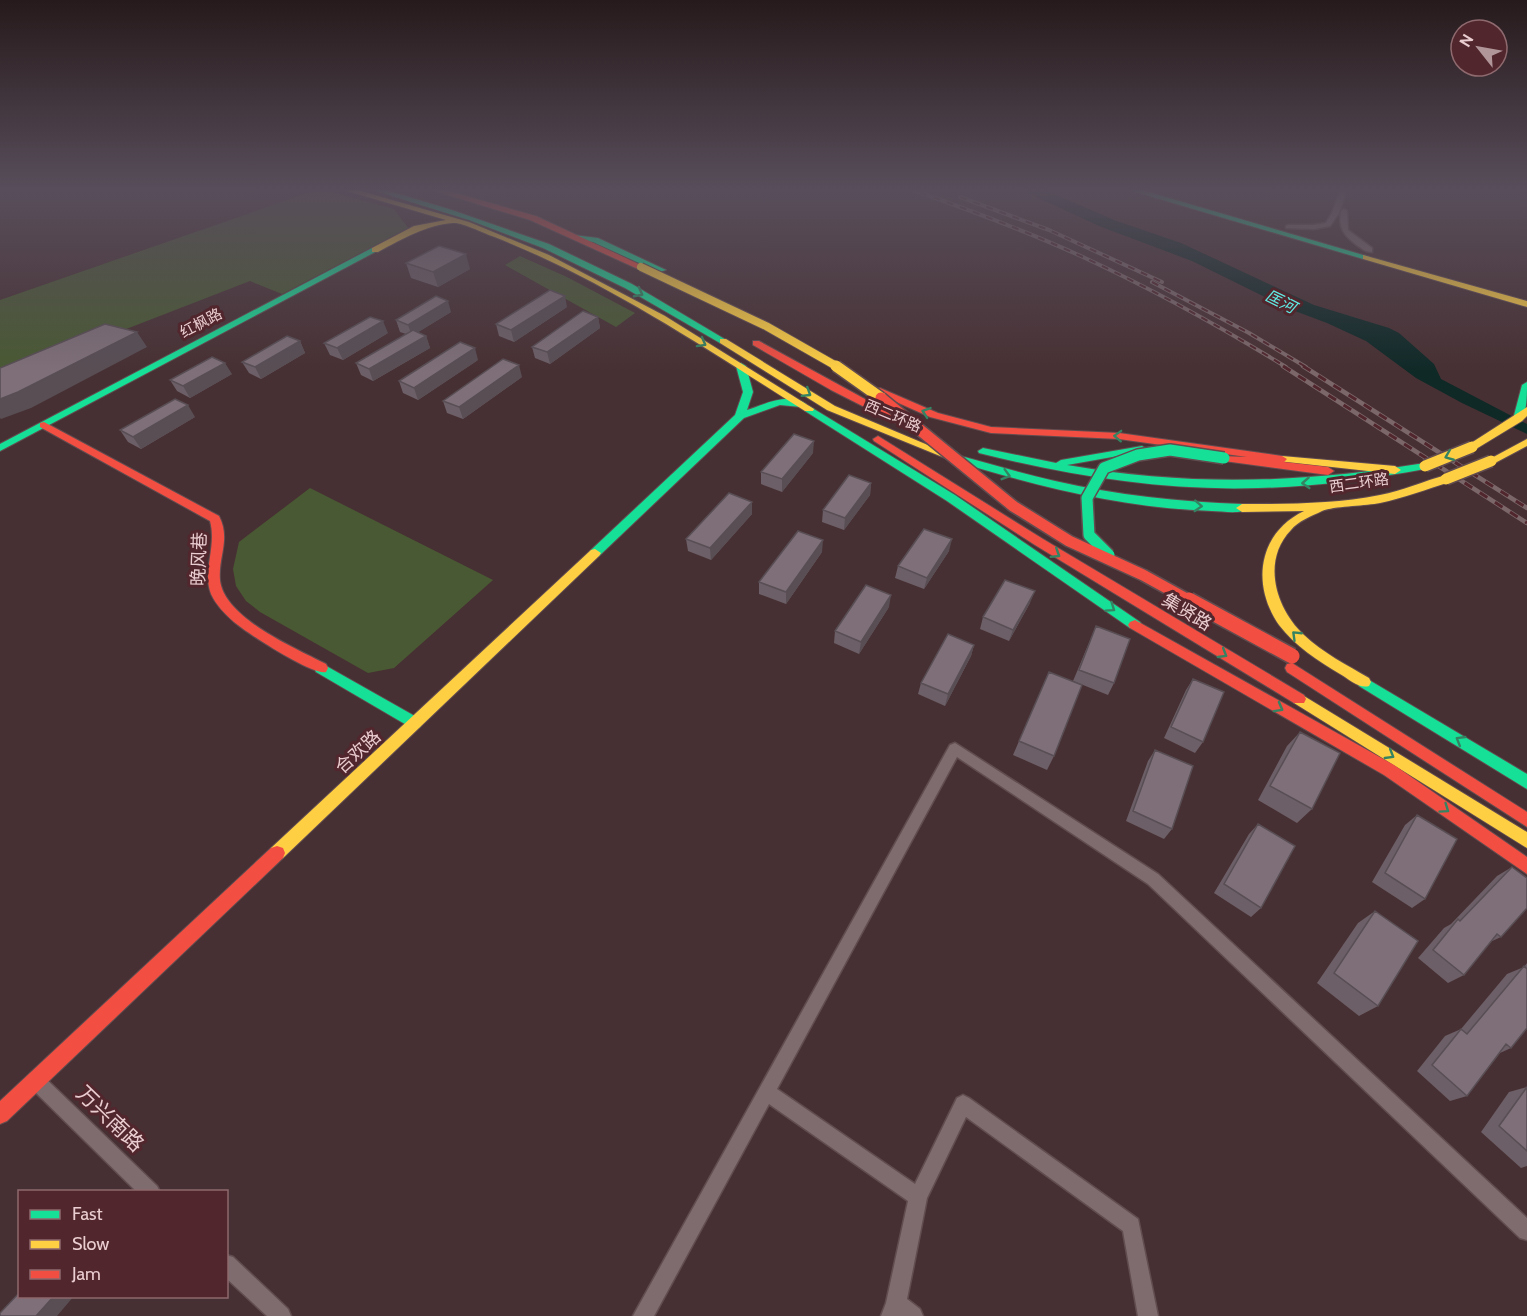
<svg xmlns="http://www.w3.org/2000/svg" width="1527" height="1316" font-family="Cabin,'Noto Sans SC',sans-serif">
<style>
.green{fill:#495933}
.water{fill:#0f2927}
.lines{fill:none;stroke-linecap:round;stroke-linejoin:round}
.street-casing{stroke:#614c4f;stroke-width:3}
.fast-casing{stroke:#614c4f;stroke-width:2}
.slow-casing{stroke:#614c4f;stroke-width:2}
.jam-casing{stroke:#614c4f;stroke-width:2}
.street{fill:#7e6c6e;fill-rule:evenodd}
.fast{fill:#16e098;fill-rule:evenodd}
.slow{fill:#ffcf43;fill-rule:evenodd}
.jam{fill:#f24e42;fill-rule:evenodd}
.rail-far1-casing{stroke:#7b676a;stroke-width:4}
.rail-casing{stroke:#7b676a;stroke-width:4.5}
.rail-far1{stroke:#51262d;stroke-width:2;stroke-dasharray:7;stroke-linecap:butt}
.rail{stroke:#51262d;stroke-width:3;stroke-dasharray:9;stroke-linecap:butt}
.fast-bridge-casing{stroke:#614c4f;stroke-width:14;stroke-linecap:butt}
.slow-bridge-far1-casing{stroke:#614c4f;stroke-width:10;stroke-linecap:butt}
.slow-bridge-casing{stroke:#614c4f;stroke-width:14;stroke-linecap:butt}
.jam-bridge-far1-casing{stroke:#614c4f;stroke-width:14;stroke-linecap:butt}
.jam-bridge-casing{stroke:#614c4f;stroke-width:18;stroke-linecap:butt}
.fast-bridge{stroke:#16e098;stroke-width:11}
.slow-bridge-far1{stroke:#ffcf43;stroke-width:8}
.slow-bridge{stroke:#ffcf43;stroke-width:11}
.jam-bridge-far1{stroke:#f24e42;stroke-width:11}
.jam-bridge{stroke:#f24e42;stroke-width:15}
.wall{fill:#6c5f67}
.shaded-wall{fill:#584e54}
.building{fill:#7e6f78;stroke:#584e54;stroke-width:1.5}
.oneway{stroke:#348362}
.labels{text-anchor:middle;stroke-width:6;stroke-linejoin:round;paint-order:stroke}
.far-street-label{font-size:15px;fill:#eacdd0;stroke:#51262d}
.far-water-label{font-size:16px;font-style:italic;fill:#61ece4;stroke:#51262d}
.street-label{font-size:18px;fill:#eacdd0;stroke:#51262d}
.near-street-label{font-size:21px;fill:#eacdd0;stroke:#51262d}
</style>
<rect width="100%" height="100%" fill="#473033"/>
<path class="green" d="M319 189 394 209 408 228 282 294 250 281 0 378V300Z
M520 256 567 277 635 313 616 327 505 265Z
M310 488 493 580 394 668 368 673 260 612 246 601 236 586 233 569 239 542Z"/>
<path class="water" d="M1017 188H1041L1114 220 1181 243 1314 305 1389 328 1399 333 1434 364 1441 379 1527 424V434L1462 403 1416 378 1366 341 1327 323 1287 308 1192 261 1099 226Z"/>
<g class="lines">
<defs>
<path id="street" d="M1341 188H1347L1339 213 1330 226 1314 229 1286 228V226L1288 225H1314L1326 223 1332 213Z
M1344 209 1347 211 1348 230 1372 248V252C1365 252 1363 249 1358 246 1344 236 1338 228 1341 211Z
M955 743 1158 874 1527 1218V1240L1520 1238 1148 884 957 757 777 1089 915 1184 957 1098 963 1095 969 1098 1138 1219 1158 1316H1138L1123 1231 966 1117 927 1198 907 1299 920 1309 923 1316H881L886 1303 908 1201 769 1104 654 1316H633L950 745Z
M36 1073 42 1075 157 1186 160 1192H137L30 1087 28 1081 30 1075Z
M226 1255 233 1257 288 1309 291 1316H267L226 1278Z"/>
<path id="fast" d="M366 188H379L449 209 549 244 632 284 728 341 720 343 625 288 543 248 469 220Z
M1122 188H1135L1370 257 1363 259Z
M574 235 598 238 666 270 659 272 593 242 574 239Z
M372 248 379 250 0 451V444Z
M741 363 746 366 753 392 747 410C765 404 789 392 806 404L801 407 780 405 744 418 599 556H591L589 553 591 550 735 415 743 392 736 366Z
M1527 382C1527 396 1527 408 1522 421H1514L1513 419 1522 385Z
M809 406 955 495 1140 622 1142 625 1140 628H1130L947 501 805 411V407Z
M1142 446 1147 449 1146 451 1067 465C1191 487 1302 483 1425 463L1430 466 1425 469C1370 479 1314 487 1258 488 1164 491 1070 476 979 453L978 451 983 448 1056 463 1061 460Z
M949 453C985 462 1019 473 1055 481 1117 495 1179 502 1242 504L1248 508C1241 515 1223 511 1212 511 1121 508 1032 485 945 458L944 456Z
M321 663 420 719 422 723 420 727 415 729 410 727 316 672 314 668 316 664Z
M1364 677 1527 774V789L1359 686 1357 682 1359 678Z"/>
<path id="slow" d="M337 188H350L469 222 549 255 665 316 814 409 813 411H805C705 348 603 279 492 236 483 233 462 222 453 223 426 225 402 239 378 252H372V248L414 226 446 220Z
M1363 255 1527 301V307L1363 259Z
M720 339H726L835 406 954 456 949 459 945 458 827 410 720 343Z
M1527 407V416L1522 421 1476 449H1468V445Z
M1527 439V446L1495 463H1487L1486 461Z
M1282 456 1395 466 1401 470 1395 474 1278 461V457Z
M1446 475 1450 476V482C1427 489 1404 498 1380 503 1365 506 1334 506 1322 511 1312 516 1298 521 1291 530 1261 561 1276 609 1304 635 1323 653 1347 665 1369 678L1371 682 1369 686C1359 689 1349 679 1340 674 1318 661 1295 646 1279 625 1251 585 1258 533 1304 511L1242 512 1236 508 1242 504C1288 504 1335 504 1380 495 1402 491 1424 481 1446 475Z
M595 549 601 553 599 556 283 858 277 860 271 858 269 853 271 848 591 550Z
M1299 693 1527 832V848L1294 703 1292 699 1294 695Z"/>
<path id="jam" d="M425 188H438L536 216 645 267 638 269 530 220Z
M753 341H759L905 421 900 424 896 423 831 390 753 345Z
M880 388 938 413 991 427 1119 433 1282 456 1287 459 1284 462 1328 467 1334 471 1328 475 1224 461 1220 460V456L1247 457 1119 439 991 433 930 417 876 393V389Z
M44 422 219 516C231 539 218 557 220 580 224 618 295 648 326 664L328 668 326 672C313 676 247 633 234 622 225 614 216 605 211 594 202 571 217 547 210 521L40 427V423Z
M878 436 1043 539 1304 695 1306 699 1304 703H1294L1035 545 874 441 873 439Z
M1135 620 1394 765 1527 857V874L1384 775 1130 628 1128 625 1130 622Z
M1292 663 1527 812V827L1287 672 1285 668 1287 664Z
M277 846 283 848 285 853 283 858 7 1121 0 1124V1101L271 848Z"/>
</defs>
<use href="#street" class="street-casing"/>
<use href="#fast" class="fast-casing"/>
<use href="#slow" class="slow-casing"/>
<use href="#jam" class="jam-casing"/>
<use href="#street" class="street"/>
<use href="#fast" class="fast"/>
<use href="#slow" class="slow"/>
<use href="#jam" class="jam"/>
<defs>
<path id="rail-far1" d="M907 188C967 209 1027 231 1085 258 1154 290 1221 327 1286 367
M960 197 1049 230 1162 282
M1152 282 1249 333 1306 367"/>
<path id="rail" d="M1283 366 1527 523
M1303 366 1527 508"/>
</defs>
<use href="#rail-far1" class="rail-far1-casing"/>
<use href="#rail" class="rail-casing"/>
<use href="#rail-far1" class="rail-far1"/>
<use href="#rail" class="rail"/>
<defs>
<path id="fast-bridge" d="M1109 555 1089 535 1087 498 1104 468 1138 455 1170 450 1224 458"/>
<path id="slow-bridge-far1" d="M641 267 766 326 838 367"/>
<path id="slow-bridge" d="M836 366 881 398
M1425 466 1472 447
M1446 479 1491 461"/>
<path id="jam-bridge-far1" d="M881 398 1013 506 1069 541 1143 575 1192 602"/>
<path id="jam-bridge" d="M1189 600 1292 656"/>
</defs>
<use href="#fast-bridge" class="fast-bridge-casing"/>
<use href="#slow-bridge-far1" class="slow-bridge-far1-casing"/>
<use href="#slow-bridge" class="slow-bridge-casing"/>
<use href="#jam-bridge-far1" class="jam-bridge-far1-casing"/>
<use href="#jam-bridge" class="jam-bridge-casing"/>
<use href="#fast-bridge" class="fast-bridge"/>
<use href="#slow-bridge-far1" class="slow-bridge-far1"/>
<use href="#slow-bridge" class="slow-bridge"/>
<use href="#jam-bridge-far1" class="jam-bridge-far1"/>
<use href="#jam-bridge" class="jam-bridge"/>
</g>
<path class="wall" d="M406 263 470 269 438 287 411 278Z
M567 307 514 342 499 336 496 324Z
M451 312 418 332 426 336 430 348 373 381 361 375 356 363 406 334 400 332 396 320Z
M598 317 600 328 550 364 535 358 532 347Z
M388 333 343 360 330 355 324 343Z
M300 341 305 353 261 379 249 373 242 362Z
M478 360 418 400 403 393 399 381Z
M232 374 190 398 177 391 170 380Z
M522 377 463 419 447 413 443 401Z
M195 417 141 449 128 442 120 430Z
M813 453 782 492 761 484V472Z
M871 483 870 495 844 530 822 522 823 510Z
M752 502V514L711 560 688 551 686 539Z
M949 551 924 589 895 578 898 566Z
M822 552 786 604 759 594V582Z
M1030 603 1009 641 980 629 983 617Z
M889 607 859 654 834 643 835 631Z
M1096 626 1114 683 1108 695 1073 681Z
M974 645 971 656 945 706 918 694 921 683Z
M1049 672 1054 756 1047 770 1013 755Z
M1193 679 1203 742 1195 753 1164 738 1186 690Z
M1300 732 1312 809 1297 823 1258 800 1287 746Z
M1155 750 1172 829 1164 839 1126 821 1148 761Z
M1417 815 1425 899 1412 908 1372 882 1405 825Z
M1258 824 1261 908 1251 917 1214 893 1249 834Z
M1512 867 1501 937 1490 942 1464 975 1448 983 1418 958 1444 928 1451 924 1497 876Z
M1375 911 1378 1006 1359 1016 1317 983 1358 923Z
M1527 963V1028L1511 1048 1500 1053 1467 1096 1450 1101 1417 1071 1445 1036 1461 1029 1507 974 1524 967Z
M1527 1087V1166L1521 1168 1481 1132 1509 1092Z"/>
<path class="shaded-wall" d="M466 254 470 269 438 287 433 272Z
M565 296 567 307 514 342 511 330Z
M448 301 451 312 412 336 408 325Z
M598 317 600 328 550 364 547 352Z
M383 321 388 333 343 360 337 348Z
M137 332 147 347 31 408 1 419 0 418V399Z
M426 336 430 348 373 381 369 369Z
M300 341 305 353 261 379 255 367Z
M475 348 478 360 418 400 414 388Z
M225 363 232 374 190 398 183 386Z
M519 365 522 377 463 419 459 407Z
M188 405 195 417 141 449 133 437Z
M814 441 813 453 782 492V479Z
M871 483 870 495 844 530 845 518Z
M752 502V514L711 560 710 548Z
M952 539 949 551 924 589 927 578Z
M823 540 822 552 786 604V592Z
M1035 591 1030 603 1009 641 1013 630Z
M891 595 889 607 859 654 861 642Z
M974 645 971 656 945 706 948 694Z
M54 1296H74L57 1316H36Z"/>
<path class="building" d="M439 246 466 254 433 272 406 263Z
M550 290 565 296 511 330 496 324Z
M436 296 448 301 408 325 396 320Z
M583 311 598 317 547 352 532 347Z
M370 317 383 321 337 348 324 343Z
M105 324 137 332 18 392 0 399V368Z
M413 330 426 336 369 369 356 363Z
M287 336 300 341 255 367 242 362Z
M460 342 475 348 414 388 399 381Z
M212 357 225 363 183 386 170 380Z
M503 359 519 365 459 407 443 401Z
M175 399 188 405 133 437 120 430Z
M794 434 814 441 782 479 761 472Z
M849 475 871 483 845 518 823 510Z
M729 493 752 502 710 548 686 539Z
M924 529 952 539 927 578 898 566Z
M798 531 823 540 786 592 759 582Z
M1005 580 1035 591 1013 630 983 617Z
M866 585 891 595 861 642 835 631Z
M1096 626 1130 639 1114 683 1079 670Z
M948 634 974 645 948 694 921 683Z
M1049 672 1082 685 1054 756 1019 741Z
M1193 679 1224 692 1203 742 1171 727Z
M1300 732 1340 753 1312 809 1270 786Z
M1155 750 1193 766 1172 829 1133 811Z
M1417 815 1457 839 1425 899 1385 873Z
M1258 824 1295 846 1261 908 1224 884Z
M1512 867 1527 878V908L1501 937 1497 934 1464 975 1433 950 1458 919 1460 921Z
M1375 911 1418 941 1378 1006 1334 973Z
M1524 966 1527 969V1028L1511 1048 1506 1044 1467 1096 1432 1065 1461 1029 1467 1034Z
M1527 1087V1151L1499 1126Z
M20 1292V1296H54L36 1316H0V1313Z"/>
<defs><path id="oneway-chevron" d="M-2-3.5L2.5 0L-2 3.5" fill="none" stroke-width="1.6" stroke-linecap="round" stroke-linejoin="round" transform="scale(1.5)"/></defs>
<g class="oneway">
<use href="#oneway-chevron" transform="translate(639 293) rotate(28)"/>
<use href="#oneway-chevron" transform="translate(702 343) rotate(29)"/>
<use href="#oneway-chevron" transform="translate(807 393) rotate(32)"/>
<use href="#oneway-chevron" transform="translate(926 412) rotate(-161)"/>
<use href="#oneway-chevron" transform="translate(1118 436) rotate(-178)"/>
<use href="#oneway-chevron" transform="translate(1449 456) rotate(158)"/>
<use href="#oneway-chevron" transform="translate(1006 475) rotate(16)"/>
<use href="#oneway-chevron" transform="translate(1306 483) rotate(176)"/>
<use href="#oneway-chevron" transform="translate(1198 506) rotate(3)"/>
<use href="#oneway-chevron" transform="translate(1056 554) rotate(32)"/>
<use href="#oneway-chevron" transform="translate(1111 608) rotate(35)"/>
<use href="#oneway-chevron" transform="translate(1296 635) rotate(-136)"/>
<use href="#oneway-chevron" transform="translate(1223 654) rotate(31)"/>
<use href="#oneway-chevron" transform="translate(1279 708) rotate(29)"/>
<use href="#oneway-chevron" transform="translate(1460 740) rotate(-149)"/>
<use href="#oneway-chevron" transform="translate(1390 755) rotate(31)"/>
<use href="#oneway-chevron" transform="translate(1445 809) rotate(35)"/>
</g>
<linearGradient id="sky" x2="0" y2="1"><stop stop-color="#271a1c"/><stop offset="0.51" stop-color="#584e5b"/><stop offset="1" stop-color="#584e5b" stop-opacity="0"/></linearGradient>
<rect width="1527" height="372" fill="url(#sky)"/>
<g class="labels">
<g class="far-street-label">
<text transform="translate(201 323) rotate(-28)" y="5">红枫路</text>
<text transform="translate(893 416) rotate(23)" y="5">西二环路</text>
<text transform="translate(1359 483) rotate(-8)" y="5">西二环路</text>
</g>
<g class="far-water-label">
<text transform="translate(1281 301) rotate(26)" y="6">匡河</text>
</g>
<g class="street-label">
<text transform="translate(199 559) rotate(-88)" y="6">晚风巷</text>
<text transform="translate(1187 612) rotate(31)" y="6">集贤路</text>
<text transform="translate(358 752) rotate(-43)" y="6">合欢路</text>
</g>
<g class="near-street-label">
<text transform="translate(110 1119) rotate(44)" y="7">万兴南路</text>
</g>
</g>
<rect x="18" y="1190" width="210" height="108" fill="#51262d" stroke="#8e696e" stroke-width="1.5"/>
<rect x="30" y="1210" width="30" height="9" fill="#16e098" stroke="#8e696e" stroke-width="1.5"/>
<text x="72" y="1220" font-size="18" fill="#eacdd0">Fast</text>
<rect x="30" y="1240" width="30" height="9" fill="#ffcf43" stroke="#8e696e" stroke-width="1.5"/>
<text x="72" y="1250" font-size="18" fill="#eacdd0">Slow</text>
<rect x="30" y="1270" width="30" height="9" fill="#f24e42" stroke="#8e696e" stroke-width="1.5"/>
<text x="72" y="1280" font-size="18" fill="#eacdd0">Jam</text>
<g transform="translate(1479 48) rotate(301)"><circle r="28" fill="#51262d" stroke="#8e696e" stroke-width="1.5"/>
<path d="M0-4.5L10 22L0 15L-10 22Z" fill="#b19699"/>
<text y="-9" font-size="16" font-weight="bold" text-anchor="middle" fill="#eacdd0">N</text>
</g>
</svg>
